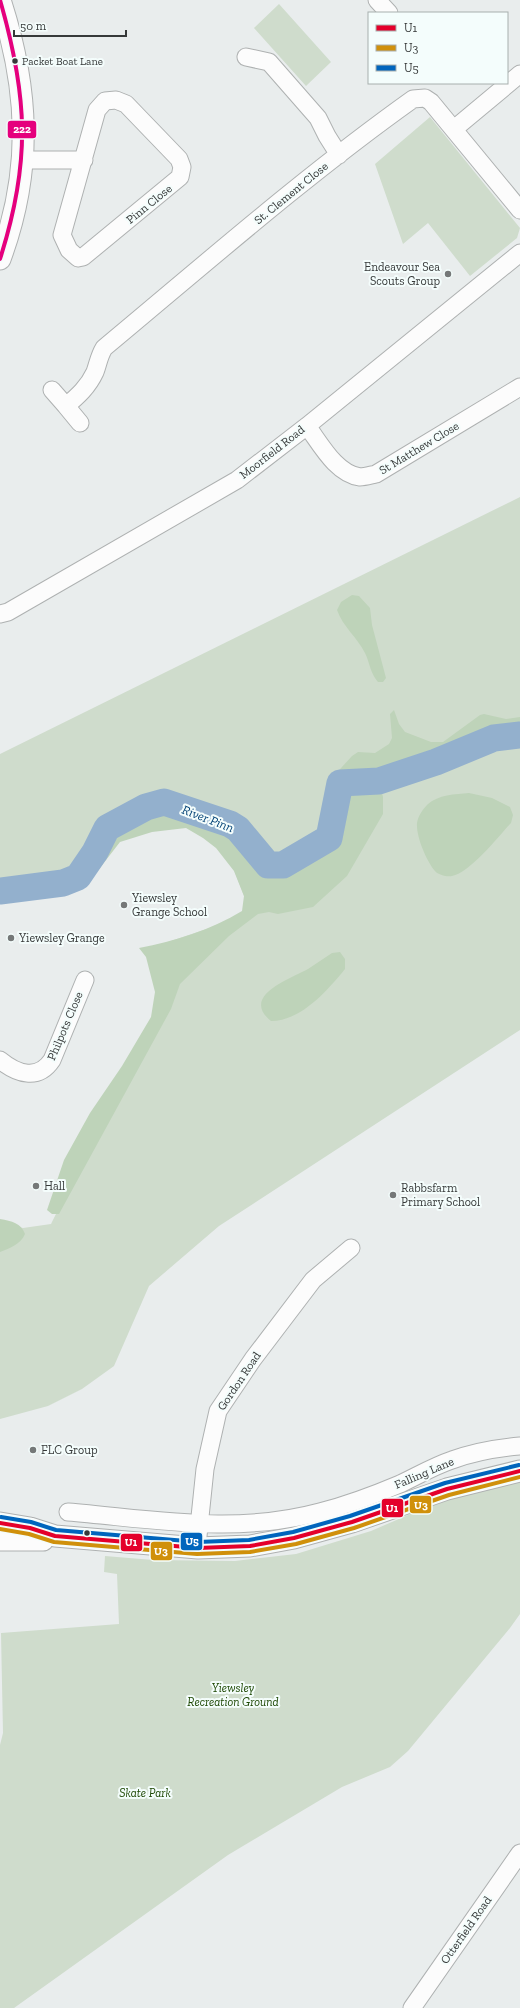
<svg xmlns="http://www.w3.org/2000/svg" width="520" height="2008" font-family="'Zilla Slab',serif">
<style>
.green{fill:#cfdccc}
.forest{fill:#bed3b9}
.water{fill:#93b0cd}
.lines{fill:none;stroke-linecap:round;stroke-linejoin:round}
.river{stroke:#93b0cd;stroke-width:27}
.minor-casing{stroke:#aeb1b1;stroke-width:19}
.major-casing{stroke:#aeb1b1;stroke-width:23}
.minor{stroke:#fcfcfc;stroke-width:17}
.major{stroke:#fcfcfc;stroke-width:21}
.bus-1-casing{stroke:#f4fdfc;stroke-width:7}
.bus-2-casing{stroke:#f4fdfc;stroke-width:7}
.bus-3-casing{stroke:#f4fdfc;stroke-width:7}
.bus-4-casing{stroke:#f4fdfc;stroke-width:7}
.bus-1{stroke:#e4002b;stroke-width:4}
.bus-2{stroke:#d0900b;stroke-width:4}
.bus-3{stroke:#0065bd;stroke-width:4}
.bus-4{stroke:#e5007d;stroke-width:4}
.bus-dot{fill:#363939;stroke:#f4fdfc;stroke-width:1.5}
.poi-dot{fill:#757878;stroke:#f4fdfc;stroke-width:1.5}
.labels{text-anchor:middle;stroke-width:4;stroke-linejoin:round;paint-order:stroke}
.bus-label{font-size:11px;fill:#363939;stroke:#f4fdfc;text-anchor:start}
.street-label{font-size:12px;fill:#363939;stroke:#f4fdfc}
.poi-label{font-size:12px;fill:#363939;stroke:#f4fdfc;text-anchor:start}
.park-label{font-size:12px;font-style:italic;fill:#1b4601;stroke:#f4fdfc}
.water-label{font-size:13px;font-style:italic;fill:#004175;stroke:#f4fdfc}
.line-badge{stroke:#f4fdfc;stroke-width:1.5}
.badge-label{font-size:11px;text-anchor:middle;font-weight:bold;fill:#fff}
</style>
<rect width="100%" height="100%" fill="#e9eded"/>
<path class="green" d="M279 4 331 62 306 86 254 28Z
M430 117 520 228 517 238 470 276 428 223 403 244 375 164Z
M520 497V1030L219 1226 149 1286 114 1366 82 1389 48 1406 0 1419V1223L23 1228 51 1224 152 1021 162 944 251 914 214 819 236 831 255 850 238 829 230 824 164 802 146 807 107 828 95 852 86 865 76 874 65 877 0 882V754Z
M520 1477V1614L510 1628 408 1751 390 1767 342 1787 228 1855 14 2008H0V1745L3 1733 1 1633 119 1624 117 1574 104 1572 105 1556 153 1560 235 1561 296 1554 371 1531 459 1493Z"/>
<path class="forest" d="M352 595 359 596 370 608 372 625 386 678 383 682H378C370 673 370 663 365 653 357 637 343 627 337 610L341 602Z
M394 710 399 724 405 732 431 742H443L480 715 484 714 506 719 520 717V728L495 731 430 760 409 767 373 772 338 780 331 779 352 756 358 752 375 753 389 744 392 738 390 714Z
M379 781 383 797V814L347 876 313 907 278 914 269 912 258 914 229 936 180 984 171 1009 59 1214H52L47 1210 64 1160 90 1113 122 1066 151 1017 155 992 146 957 139 948C175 941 211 930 242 911L244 896 234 871 216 848 203 838 186 828 152 832 120 842 96 873 84 883 62 889 0 896V892L65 886 81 881 108 829 147 808 164 803 230 826 236 831 268 865H283L328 838 340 783Z
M469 793 492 798 510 807 513 815 511 823C499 836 470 873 452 876 447 877 438 875 435 871 426 860 416 836 417 823 418 816 423 809 428 804 438 795 455 794 469 793Z
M340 952 345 959V969C327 991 301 1021 271 1021 240 996 290 979 308 969 316 964 324 958 332 953Z
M0 1219C12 1221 21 1223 25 1234 21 1244 10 1248 0 1252Z"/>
<path class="water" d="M76 874 81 881 73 884 0 892V882L65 877Z"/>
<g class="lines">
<path class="river" d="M0 891 63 883 78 877 95 852 107 828 146 807 164 802 230 824 238 829 268 865H283L329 838 340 783 379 781 436 762 494 738 520 735"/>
<defs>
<path id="minor" d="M377 0 389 13
M246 57 269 62 318 118 327 136 339 155
M116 100 126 104 179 159 182 167 180 177 83 257 78 258 69 250 62 235 97 110 105 101Z
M454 129 520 74
M24 160H84
M52 390 66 406
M80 423 66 406C78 396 88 387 95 372 98 364 99 356 104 348 205 264 305 176 413 99L425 98 431 102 520 210
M307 426C320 443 336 474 360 477 365 477 371 475 376 474L520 387
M0 614 8 612 237 480 307 426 520 253
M0 1060C17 1074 38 1081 52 1060L85 980
M68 1512C153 1519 235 1535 320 1512 347 1505 374 1495 400 1484 417 1476 434 1466 452 1460 474 1452 497 1448 520 1446
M198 1536 205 1469 218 1411 253 1359 313 1280 351 1248
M412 2008 520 1853"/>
<path id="major" d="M0 259C33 170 29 89 0 0
M0 1523 30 1528 55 1536 198 1548 250 1546 294 1538 352 1522 447 1489 520 1471
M0 1540H43"/>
</defs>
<use href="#minor" class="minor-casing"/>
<use href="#major" class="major-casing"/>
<use href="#minor" class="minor"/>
<use href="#major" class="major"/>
<defs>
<path id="bus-1" d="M0 1523 30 1528 55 1536 198 1548 250 1546 294 1538 352 1522 447 1489 520 1471"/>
<path id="bus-2" d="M0 1529 29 1534 54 1542 197 1554 250 1552 296 1544 354 1528 449 1495 520 1477"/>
<path id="bus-3" d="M1 1517 31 1522 56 1530 198 1542 249 1540 293 1532 350 1516 445 1483 519 1465"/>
<path id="bus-4" d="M0 0C28 97 31 162 0 259"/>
</defs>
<use href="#bus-1" class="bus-1-casing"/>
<use href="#bus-2" class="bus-2-casing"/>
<use href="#bus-3" class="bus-3-casing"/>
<use href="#bus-4" class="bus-4-casing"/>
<use href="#bus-1" class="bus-1"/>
<use href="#bus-2" class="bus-2"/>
<use href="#bus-3" class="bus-3"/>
<use href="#bus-4" class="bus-4"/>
</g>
<g class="bus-dot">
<circle cx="15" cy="61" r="3.5"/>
<circle cx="87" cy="1533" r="3.5"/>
</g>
<g class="poi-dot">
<circle cx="448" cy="274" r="4"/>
<circle cx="124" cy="905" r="4"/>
<circle cx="11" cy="938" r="4"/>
<circle cx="36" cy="1186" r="4"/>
<circle cx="393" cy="1195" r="4"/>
<circle cx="33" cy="1450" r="4"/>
</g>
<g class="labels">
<g class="bus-label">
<text x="22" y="65">Packet Boat Lane</text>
</g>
<g class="street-label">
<text transform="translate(291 193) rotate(-39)" y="4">St. Clement Close</text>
<text transform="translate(149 204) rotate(-39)" y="4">Pinn Close</text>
<text transform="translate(419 448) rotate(-31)" y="4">St Matthew Close</text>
<text transform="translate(272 452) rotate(-38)" y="4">Moorfield Road</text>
<text transform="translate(65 1026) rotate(-67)" y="4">Philpots Close</text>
<text transform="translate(239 1381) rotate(-56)" y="4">Gordon Road</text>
<text transform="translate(424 1473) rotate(-23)" y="4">Falling Lane</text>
<text transform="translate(466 1930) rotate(-55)" y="4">Otterfield Road</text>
</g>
<g class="poi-label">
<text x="440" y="271" text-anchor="end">Endeavour Sea<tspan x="440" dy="14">Scouts Group</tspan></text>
<text x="132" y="902">Yiewsley<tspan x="132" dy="14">Grange School</tspan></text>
<text x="19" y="942">Yiewsley Grange</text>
<text x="44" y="1190">Hall</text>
<text x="401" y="1192">Rabbsfarm<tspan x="401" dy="14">Primary School</tspan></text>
<text x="41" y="1454">FLC Group</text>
</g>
<g class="park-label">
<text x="233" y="1692">Yiewsley<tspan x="233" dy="14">Recreation Ground</tspan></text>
<text x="145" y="1797">Skate Park</text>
</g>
<g class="water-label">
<text transform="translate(208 818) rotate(21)" y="5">River Pinn</text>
</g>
</g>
<g class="line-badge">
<rect x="7" y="120" width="30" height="19" rx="4" fill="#e5007d"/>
<rect x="409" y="1495" width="23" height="19" rx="4" fill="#d0900b"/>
<rect x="381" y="1498" width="23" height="20" rx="4" fill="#e4002b"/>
<rect x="180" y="1532" width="23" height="19" rx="4" fill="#0065bd"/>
<rect x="120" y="1533" width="23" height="19" rx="4" fill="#e4002b"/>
<rect x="150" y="1541" width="23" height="20" rx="4" fill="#d0900b"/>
</g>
<g class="badge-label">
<text x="22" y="133">222</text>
<text x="421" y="1509">U3</text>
<text x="392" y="1512">U1</text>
<text x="192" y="1545">U5</text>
<text x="131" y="1546">U1</text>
<text x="161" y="1555">U3</text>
</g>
<rect x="368" y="12" width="140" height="72" fill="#f4fdfc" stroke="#a8afae"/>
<rect x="376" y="25" width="20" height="6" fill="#e4002b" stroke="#a8afae"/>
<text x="404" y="32" font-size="12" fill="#363939">U1</text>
<rect x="376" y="45" width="20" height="6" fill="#d0900b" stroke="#a8afae"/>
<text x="404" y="52" font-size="12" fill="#363939">U3</text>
<rect x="376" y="65" width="20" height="6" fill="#0065bd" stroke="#a8afae"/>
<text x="404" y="72" font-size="12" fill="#363939">U5</text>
<path d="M14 30v6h112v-6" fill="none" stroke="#363939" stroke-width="2"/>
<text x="20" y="30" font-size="12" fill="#363939" stroke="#f4fdfc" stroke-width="3" paint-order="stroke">50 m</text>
</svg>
